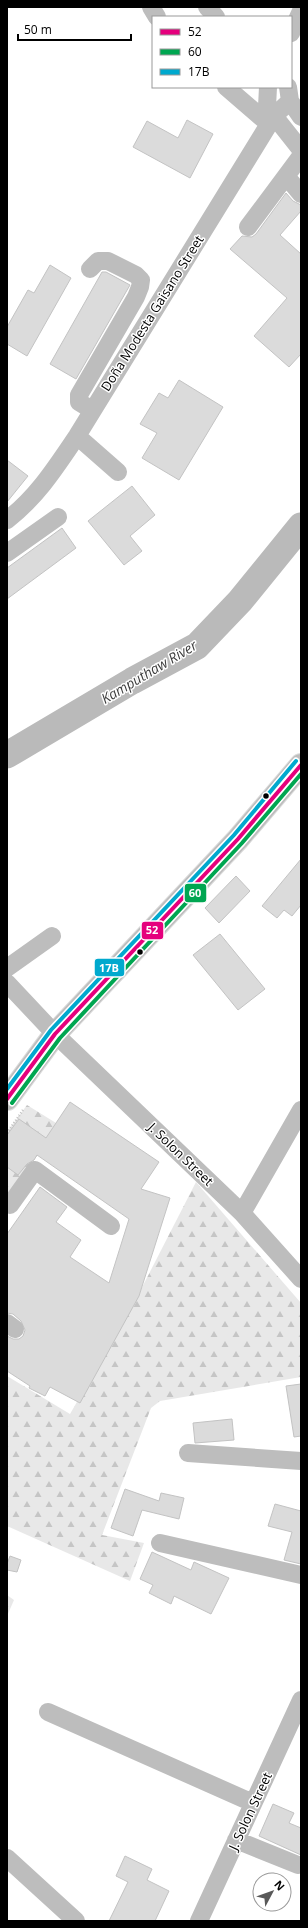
<svg xmlns="http://www.w3.org/2000/svg" width="308" height="1928" font-family="'Open Sans',sans-serif">
<style>
.forest{fill:url(#forest-firs)}
.lines{fill:none;stroke-linecap:round;stroke-linejoin:round}
.river{stroke:#bababa;stroke-width:27}
.building{fill:#dbdbdb;stroke:#c3c3c3}
.major-casing{stroke:#dbdbdb;stroke-width:24}
.path{stroke:#c2c2c2;stroke-width:2.5;stroke-dasharray:1 2;stroke-linecap:butt}
.minor{stroke:#bdbdbd;stroke-width:18}
.major{stroke:#bdbdbd;stroke-width:22}
.bus-1-casing{stroke:#fff;stroke-width:7}
.bus-2-casing{stroke:#fff;stroke-width:7}
.bus-3-casing{stroke:#fff;stroke-width:7}
.bus-1{stroke:#e5007d;stroke-width:4}
.bus-2{stroke:#00a651;stroke-width:4}
.bus-3{stroke:#00a9ce;stroke-width:4}
.bus-dot{fill:#000;stroke:#fff;stroke-width:1.5}
.labels{text-anchor:middle;stroke-width:3;stroke-linejoin:round;paint-order:stroke}
.street-label{font-size:13px;fill:#000;stroke:#fff}
.water-label{font-size:14px;font-style:italic;fill:#3d3d3d;stroke:#fff}
.line-badge{stroke:#fff;stroke-width:1.5}
.badge-label{font-size:11px;text-anchor:middle;font-weight:bold;fill:#fff}
</style>
<defs>
<pattern id="forest-firs" width="22" height="20" patternUnits="userSpaceOnUse"><rect width="22" height="20" fill="#e8e8e8"/><path d="M5 1l3.5 6h-7zM16 11l3.5 6h-7z" fill="#c5c5c5"/></pattern>
</defs>
<rect width="100%" height="100%" fill="#fff"/>
<path class="forest" d="M27 1105 56 1123 48 1140 7 1199V1132Z
M196 1182 301 1303V1377L160 1401 151 1408 102 1535 144 1543 130 1581 7 1526V1376L70 1414 133 1305Z
M7 1595 14 1600 7 1616Z"/>
<g class="lines">
<path class="river" d="M7 755 132 681 197 646 240 601 301 526"/>
</g>
<path class="building" d="M187 120 213 134 190 178 133 147 147 121 178 138Z
M286 193 293 201 301 205V211L280 235 301 254V354L289 367 254 336 287 298 230 249 242 236 252 237 256 234Z
M50 265 71 278 27 356 7 344V327L28 290 34 293Z
M102 272H106L130 285 76 379 50 364Z
M179 380 223 407 179 480 142 458 157 433 140 424 159 393 168 398Z
M7 460 28 476 7 502Z
M132 486 155 515 130 536 142 551 124 565 88 521Z
M62 528 76 548 7 599V568Z
M301 859V905L292 916 284 910 277 918 262 906Z
M236 876 250 891 219 923 205 908Z
M220 934 265 989 238 1010 193 955Z
M70 1102 159 1162 141 1189 170 1198 139 1296 80 1403 50 1387 45 1396 29 1388 30 1386 7 1371V1336L13 1339H19L23 1336 25 1330 21 1321 13 1314 7 1313V1234L40 1187 67 1207 56 1222 81 1240 70 1257 109 1283 129 1219 37 1155 34 1160 27 1164 18 1175 7 1167V1135L19 1119 46 1138Z
M301 1384V1436L294 1437 286 1386Z
M232 1419 234 1440 195 1443 193 1423Z
M125 1489 159 1501 161 1493 184 1498 179 1519 142 1510 133 1536 111 1528Z
M275 1504 301 1511V1564L284 1560 292 1532 268 1526Z
M152 1552 191 1570 194 1562 229 1578 211 1614 174 1596 171 1604 149 1593 153 1585 140 1579Z
M10 1556 21 1560 17 1572 7 1570V1564Z
M273 1804 294 1813 289 1823 301 1828V1855L259 1836Z
M125 1856 152 1869 147 1880 169 1891 155 1921H109L128 1882 116 1876Z"/>
<g class="lines">
<defs>
<path id="major" d="M7 1099 55 1034 238 839 301 765"/>
</defs>
<use href="#major" class="major-casing"/>
<path class="path" d="M7 1133 23 1110"/>
<path class="minor" d="M151 7 157 17
M207 7 216 17
M291 33 301 11
M226 87 269 124
M268 87 267 107 301 150
M288 87 290 101 301 117
M286 176 301 194
M248 227 301 156
M90 269 98 261H108L136 275 141 280 140 287 136 297 79 395V402L92 410
M77 436 118 472
M7 520C37 497 56 467 77 436L274 116 290 101
M7 553 58 517
M7 968 52 936
M7 983 55 1034 242 1213 301 1279
M7 1202 10 1205 35 1170 111 1226
M242 1213 301 1110
M7 1323 15 1329
M188 1453 301 1461
M160 1543 301 1575
M48 1712 253 1803
M236 1840 298 1865
M7 1858 76 1921
M199 1921 301 1700"/>
<use href="#major" class="major"/>
<defs>
<path id="bus-1" d="M7 1099 55 1034 238 839 301 765"/>
<path id="bus-2" d="M12 1103 60 1038 242 843 301 774"/>
<path id="bus-3" d="M7 1089 51 1030 234 835 296 761"/>
</defs>
<use href="#bus-1" class="bus-1-casing"/>
<use href="#bus-2" class="bus-2-casing"/>
<use href="#bus-3" class="bus-3-casing"/>
<use href="#bus-1" class="bus-1"/>
<use href="#bus-2" class="bus-2"/>
<use href="#bus-3" class="bus-3"/>
</g>
<g class="bus-dot">
<circle cx="266" cy="796" r="3.5"/>
<circle cx="140" cy="952" r="3.5"/>
</g>
<g class="labels">
<g class="street-label">
<text transform="translate(152 313) rotate(-58)" y="5">Doña Modesta Gaisano Street</text>
<text transform="translate(181 1154) rotate(44)" y="5">J. Solon Street</text>
<text transform="translate(250 1811) rotate(-65)" y="5">J. Solon Street</text>
</g>
<g class="water-label">
<text transform="translate(149 672) rotate(-31)" y="5">Kamputhaw River</text>
</g>
</g>
<g class="line-badge">
<rect x="184" y="883" width="23" height="20" rx="4" fill="#00a651"/>
<rect x="141" y="921" width="23" height="19" rx="4" fill="#e5007d"/>
<rect x="94" y="958" width="31" height="19" rx="4" fill="#00a9ce"/>
</g>
<g class="badge-label">
<text x="195" y="897">60</text>
<text x="152" y="934">52</text>
<text x="109" y="972">17B</text>
</g>
<rect width="308" height="1928" fill="none" stroke="#000000" stroke-width="16"/>
<rect x="152" y="16" width="140" height="72" fill="#ffffff" stroke="#999999"/>
<rect x="160" y="29" width="20" height="6" fill="#e5007d" stroke="#999999"/>
<text x="188" y="36" font-size="12" fill="#000000">52</text>
<rect x="160" y="49" width="20" height="6" fill="#00a651" stroke="#999999"/>
<text x="188" y="56" font-size="12" fill="#000000">60</text>
<rect x="160" y="69" width="20" height="6" fill="#00a9ce" stroke="#999999"/>
<text x="188" y="76" font-size="12" fill="#000000">17B</text>
<g transform="translate(272 1892) rotate(49)"><circle r="19" fill="#ffffff" stroke="#999999"/>
<path d="M0-3L7 15L0 10L-7 15Z" fill="#595959"/>
<text y="-6" font-size="11" font-weight="bold" text-anchor="middle" fill="#000000">N</text>
</g>
<path d="M18 34v6h113v-6" fill="none" stroke="#000000" stroke-width="2"/>
<text x="24" y="34" font-size="12" fill="#000000" stroke="#ffffff" stroke-width="3" paint-order="stroke">50 m</text>
</svg>
